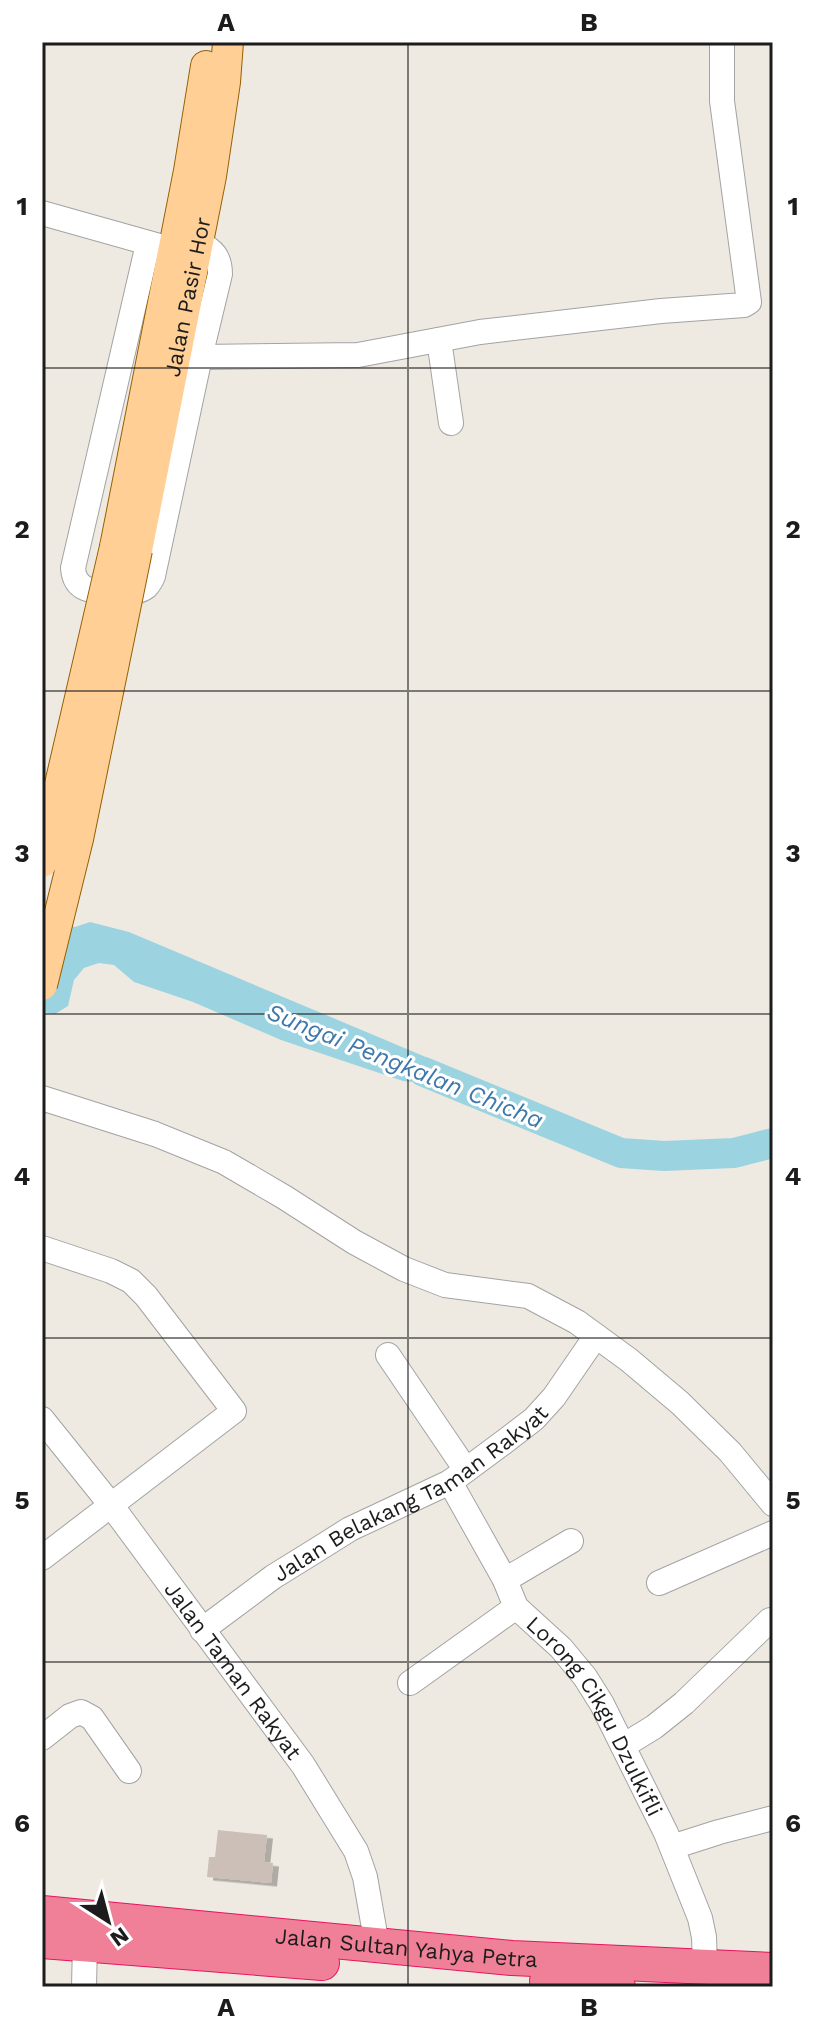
<svg xmlns="http://www.w3.org/2000/svg" width="815" height="2029" font-family="'Work Sans',sans-serif">
<style>
.water{fill:#9cd3e1}
.lines{fill:none;stroke-linecap:round;stroke-linejoin:round}
.river{stroke:#9cd3e1;stroke-width:30}
.building{fill:#cbbfb7;filter:url(#shadow)}
.minor-casing{stroke:#a3a3a3;stroke-width:26}
.major-casing{stroke:#956000;stroke-width:32}
.highway-casing{stroke:#e81361;stroke-width:36}
.minor{stroke:#fff;stroke-width:24}
.major{stroke:#ffcf96;stroke-width:30}
.highway{stroke:#ef8097;stroke-width:34}
.major-bridge-casing{stroke:#956000;stroke-width:32;stroke-linecap:butt}
.major-bridge{stroke:#ffcf96;stroke-width:30}
.grid{fill:none;stroke:#1c1c1c;stroke-width:2;stroke-opacity:0.55}
.labels{text-anchor:middle;stroke-width:6;stroke-linejoin:round;paint-order:stroke}
.street-label{font-size:22px;fill:#1c1c1c;stroke:#fff}
.water-label{font-size:24px;font-style:italic;fill:#3e78ac;stroke:#fff}
.neatline{fill:none;stroke:#1c1c1c;stroke-width:3}
.grid-label{font-size:26px;text-anchor:middle;font-weight:bold;fill:#1c1c1c}
</style>
<defs>
<filter id="shadow"><feDropShadow dx="6" dy="3.5" stdDeviation="0" flood-color="#0004"/></filter>
</defs>
<rect width="100%" height="100%" fill="#efeae1"/>
<path class="water" d="M42 919 75 927 90 922 129 932 440 1063 465 1087 403 1081 281 1040 193 1002 134 982 114 965 99 963 84 968 74 980 68 1006 55 1014 42 1012Z"/>
<g class="lines">
<path class="river" d="M424 1072 621 1153 664 1156 734 1153 773 1143"/>
</g>
<path class="building" d="M218 1830 267 1835 264 1862 273 1863 271 1883 207 1877 209 1857H215Z"/>
<g class="lines">
<defs>
<g id="minor">
<path d="M42 213 163 247"/>
<path d="M148 244 73 568C75 595 99 591 120 592 129 592 138 593 146 587 150 583 151 581 153 576L200 357 220 274C220 257 213 250 198 242"/>
<path d="M439 340 451 423"/>
<path d="M200 357 358 355 480 332 661 311 744 305 749 302 722 101V42"/>
<path d="M42 1098 155 1134 224 1162 284 1197 354 1242 404 1269 445 1285 528 1296 577 1322 629 1360 680 1403 730 1452 773 1504"/>
<path d="M42 1248 111 1271 131 1281 146 1296 234 1411 42 1558"/>
<path d="M388 1355 466 1470"/>
<path id="s1" d="M42 1419 111 1505 303 1765 356 1851 365 1877 377 1945"/>
<path id="s2" d="M450 1482 505 1580 516 1607 561 1648 585 1677 602 1704 666 1833 700 1918 704 1937 705 1966"/>
<path d="M505 1580 571 1541"/>
<path d="M659 1583 773 1533"/>
<path id="s3" d="M202 1630 273 1577 315 1551 350 1529 450 1482 504 1442 534 1419 554 1397 596 1336"/>
<path d="M410 1683 516 1607"/>
<path d="M42 1738 70 1716 81 1712 92 1718 129 1771"/>
<path d="M623 1746 654 1727 684 1703 770 1620"/>
<path d="M672 1847 719 1832 773 1818"/>
<path d="M84 1987 85 1943"/>
</g>
<g id="major">
<path d="M115 547 189 171 206 66"/>
<path id="s4" d="M137 550 211 176 225 82 228 42"/>
</g>
<g id="highway">
<path id="s5" d="M42 1913 512 1958 773 1970"/>
<path d="M42 1941 322 1963"/>
<path d="M547 1981 618 1987"/>
</g>
</defs>
<use href="#minor" class="minor-casing"/>
<use href="#major" class="major-casing"/>
<use href="#highway" class="highway-casing"/>
<use href="#minor" class="minor"/>
<use href="#major" class="major"/>
<use href="#highway" class="highway"/>
<defs>
<path id="major-bridge" d="M42 862 115 547
M42 985 78 839 137 550"/>
</defs>
<use href="#major-bridge" class="major-bridge-casing"/>
<use href="#major-bridge" class="major-bridge"/>
</g>
<path class="grid" d="M408 42V1987M42 368H773M42 691H773M42 1014H773M42 1338H773M42 1662H773"/>
<g class="labels">
<g class="street-label">
<text dy="8" stroke="none"><textPath href="#s4" startOffset="258">Jalan Pasir Hor</textPath></text>
<text dy="8" stroke="none"><textPath href="#s3" startOffset="250">Jalan Belakang Taman Rakyat</textPath></text>
<text dy="8" stroke="none"><textPath href="#s1" startOffset="316">Jalan Taman Rakyat</textPath></text>
<text dy="8" stroke="none"><textPath href="#s2" startOffset="278">Lorong Cikgu Dzulkifli</textPath></text>
<text dy="8" stroke="none"><textPath href="#s5" startOffset="366">Jalan Sultan Yahya Petra</textPath></text>
</g>
<g class="water-label">
<text transform="translate(405 1066) rotate(22)" y="8">Sungai Pengkalan Chicha</text>
</g>
</g>
<rect width="815" height="2029" fill="none" stroke="#ffffff" stroke-width="88"/>
<g transform="translate(108 1921) rotate(144)" stroke="#ffffff" stroke-width="6" paint-order="stroke">
<path d="M0-6L14 30L0 20L-14 30Z" fill="#1c1c1c"/>
<text y="-12" font-size="22" font-weight="bold" text-anchor="middle" fill="#1c1c1c">N</text>
</g>
<rect x="44" y="44" width="727" height="1941" class="neatline"/>
<g class="grid-label">
<text x="226" y="31">A</text>
<text x="589" y="31">B</text>
<text x="22" y="215">1</text>
<text x="793" y="215">1</text>
<text x="22" y="538">2</text>
<text x="793" y="538">2</text>
<text x="22" y="862">3</text>
<text x="793" y="862">3</text>
<text x="22" y="1185">4</text>
<text x="793" y="1185">4</text>
<text x="22" y="1509">5</text>
<text x="793" y="1509">5</text>
<text x="22" y="1832">6</text>
<text x="793" y="1832">6</text>
<text x="226" y="2016">A</text>
<text x="589" y="2016">B</text>
</g>
</svg>
